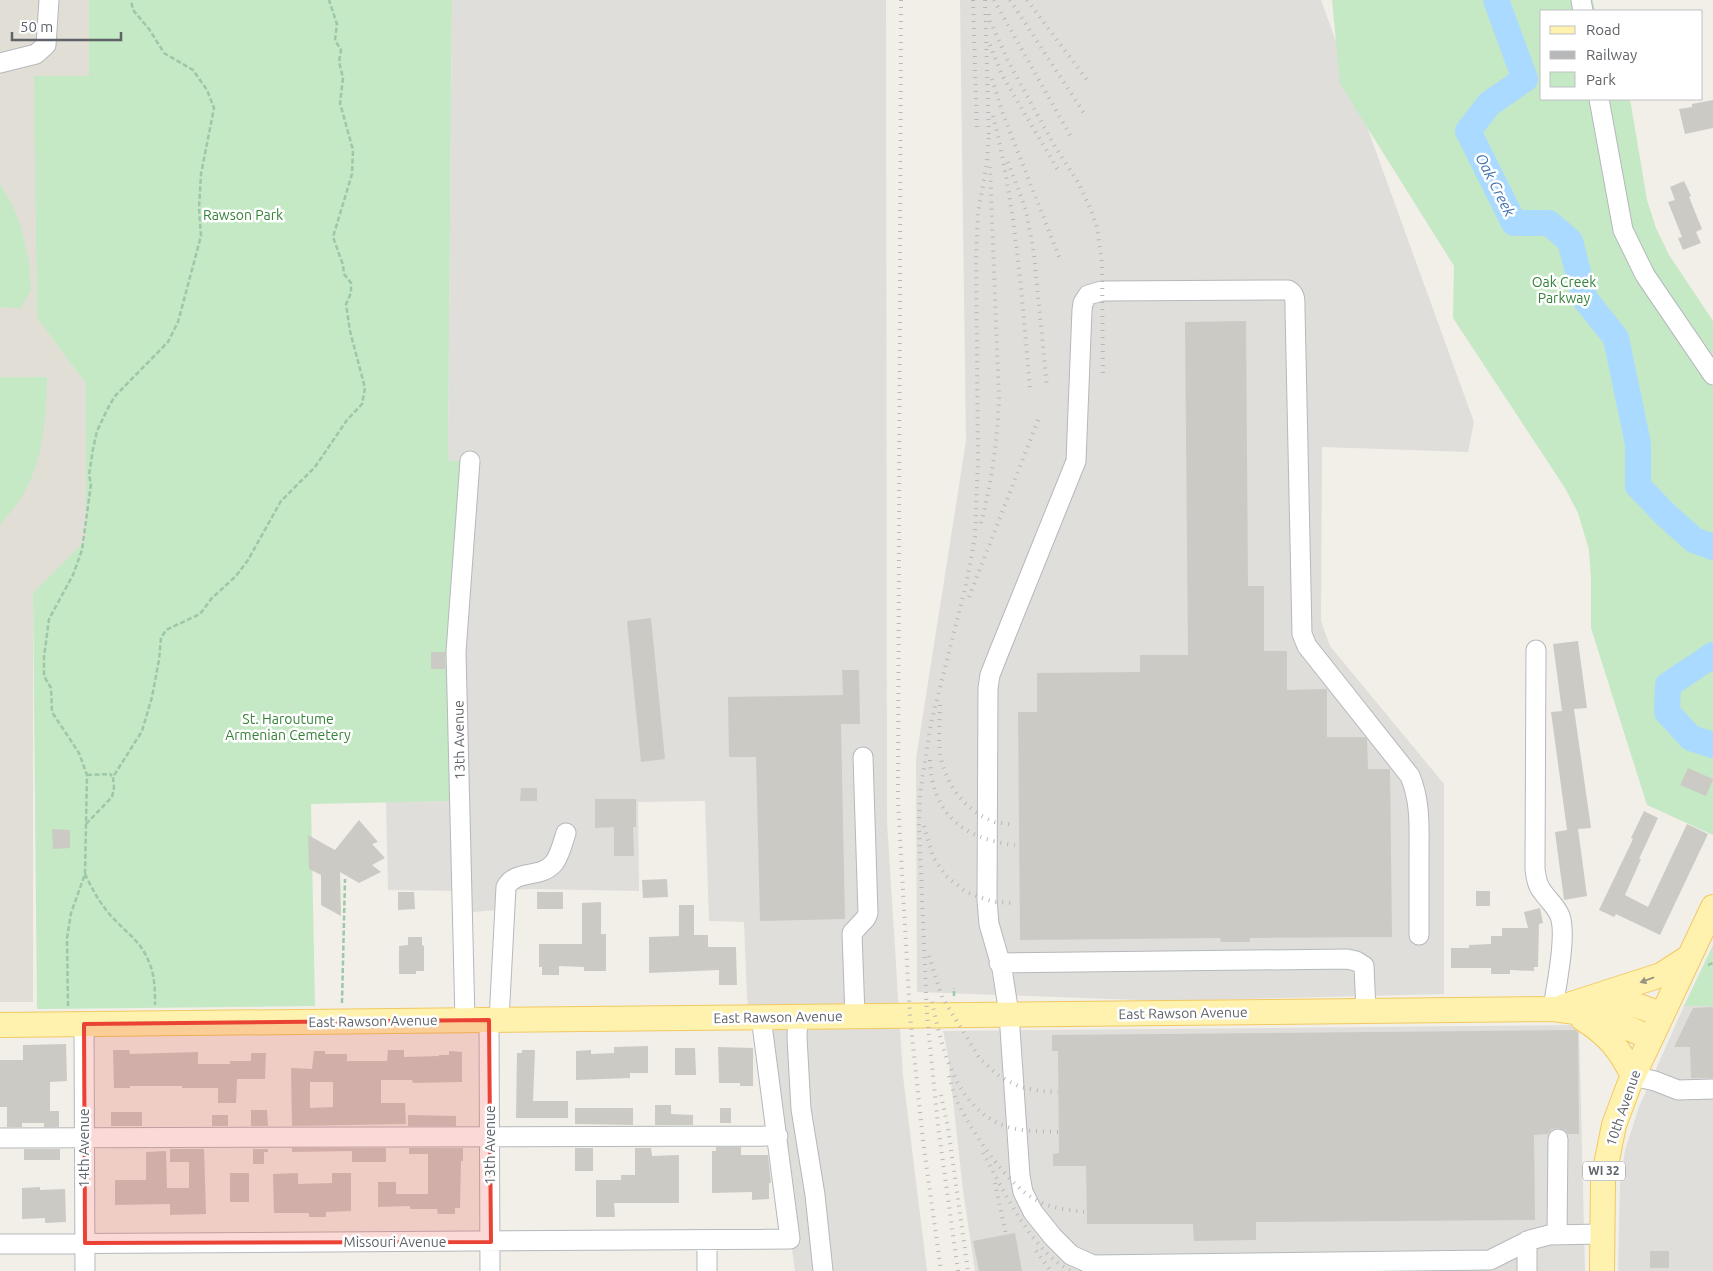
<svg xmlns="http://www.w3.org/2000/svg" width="1713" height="1271" font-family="Ubuntu,sans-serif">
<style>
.industrial{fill:#e0deda}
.education{fill:#e1ded6}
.green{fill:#c5e8c5}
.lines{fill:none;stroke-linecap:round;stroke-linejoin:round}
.river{stroke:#aadaff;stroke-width:26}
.building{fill:#cccac5;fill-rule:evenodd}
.minor-casing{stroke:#b5b8bc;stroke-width:21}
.major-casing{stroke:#f2c960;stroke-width:26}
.path{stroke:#9cc7a9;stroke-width:2.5;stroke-dasharray:5 2.5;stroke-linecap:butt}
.minor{stroke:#fff;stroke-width:19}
.major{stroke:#fff2af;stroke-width:24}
.rail{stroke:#b6b7b8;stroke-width:4;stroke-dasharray:1 6;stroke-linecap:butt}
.oneway{fill:#979581}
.marked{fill:#ea4335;fill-opacity:0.2;stroke:#ea4335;stroke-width:4;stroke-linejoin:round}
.labels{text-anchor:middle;stroke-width:5;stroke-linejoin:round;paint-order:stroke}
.shield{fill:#fff;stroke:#8f9295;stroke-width:1}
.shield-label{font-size:12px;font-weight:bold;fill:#5f6368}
.park-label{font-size:14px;fill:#348238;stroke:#fff}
.street-label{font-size:14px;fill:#5f6368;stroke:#fff}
.water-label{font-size:15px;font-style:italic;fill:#4174aa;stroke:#fff}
</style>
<rect width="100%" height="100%" fill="#f1efe8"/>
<path class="industrial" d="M452 0H886L887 822 903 1076 927 1271H795L761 1017H750L747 997 744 922 709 921 705 801 638 802 639 891 532 889 497 891 496 910 463 913 462 891 388 890 386 802 451 801 465 461H449L448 444Z
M960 0H1321L1474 422 1468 452 1322 447 1321 621 1330 646 1444 784V994L1165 1001 917 992 916 759 966 441Z
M1684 1006H1713V1271H1618L1620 1186 1625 1150 1639 1107Z
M1579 1025 1585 1271H975L963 1190 948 1055 943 1031Z"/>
<path class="education" d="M0 0H89V76H35L37 318 86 384V540L33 594V1002H0Z"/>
<path class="green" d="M89 0H452L448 444 449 461H465L451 801 311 804 315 1006 37 1009 33 593 86 540V384L37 318 34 76H89Z
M1332 0H1593L1595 11H1542V99H1630L1647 200 1656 228 1669 255 1713 321V835L1647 805 1591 628V578L1589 550 1578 513 1565 488 1453 318 1454 266 1340 84Z
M0 184 12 204 20 224 29 261 31 290 21 308 0 307Z
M0 377H47C46 412 44 456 27 487 20 501 10 513 0 525Z
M1713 945V1006H1684Z"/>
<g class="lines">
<path class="river" d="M1496 0 1525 79 1489 104 1468 131 1514 223H1549L1570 241 1585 299 1616 338 1638 444V486L1665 514 1694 540 1713 547
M1713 655 1668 685 1667 712 1691 738 1713 745"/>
</g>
<path class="building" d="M1713 100V128L1685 134 1679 109 1692 107V104Z
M1684 181 1691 196 1689 197 1702 229 1696 232 1701 243 1683 250 1678 238 1682 237 1668 202 1675 200 1670 187Z
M1246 321 1248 586H1264V651H1287V690L1327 689V737H1365L1367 740 1368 769H1390L1392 937 1250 938V942H1221L1220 938 1020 940 1018 712H1037V673L1140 672V655H1188L1185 322Z
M651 618 665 759 641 762 627 621Z
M1578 641 1587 708 1574 709 1591 828 1578 829 1587 896 1564 900 1555 832 1567 830 1551 712 1562 711 1553 644Z
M431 652H445V669H431Z
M842 670H859L860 724H841L845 919 760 921 756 757H729L728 697 843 695Z
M1688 768 1713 779 1706 796 1680 785Z
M521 788H537V801H520Z
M595 799H636V827H633L634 856H614V827L595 828Z
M1644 811 1658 818 1639 859H1641L1625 895 1648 907 1687 824 1708 834 1660 935 1616 914 1614 917 1599 910 1633 839 1631 838Z
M359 820 378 842 372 844 385 858 372 865 381 872 359 883 340 872 341 916 321 905V875L309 869 308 835 335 850Z
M52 829 70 830V848L53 849Z
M667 879 668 897 643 898 642 880Z
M1476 891H1490V906H1476Z
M398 892H414L415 909 398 910Z
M537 892H563V909H537Z
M601 902V934H606V971H584V967L559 966V975H542V967H539V944H582V903Z
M679 905H694V935H708V947H736L737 985H719V970L649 973V937L679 936Z
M1540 908 1543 923 1539 924 1538 967H1534V971L1510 970V974H1491V968H1451V948H1469V945L1491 944V936H1502V928H1528L1524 912Z
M408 937H422V945L424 946V971H416V974H399V946L408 945Z
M1713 1007V1078H1691L1690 1047H1674L1693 1008Z
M1575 1030 1578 1032 1579 1134H1568L1564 1130 1558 1128 1552 1129 1548 1134 1534 1135 1535 1220 1256 1222V1240L1194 1241 1193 1224H1087L1086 1166H1053V1154L1059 1153 1058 1051H1052V1035Z
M66 1044 67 1081 50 1082V1111H59V1127H44V1123H22V1127H7V1107H0V1060H23V1045Z
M648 1046V1073H630V1078L576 1080V1051L591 1050V1054L614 1053V1047Z
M718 1047 753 1048V1086H740V1083H719Z
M675 1048H695L696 1075H675Z
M113 1050H129L130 1054 198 1052V1064H230V1061H251V1053H266L265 1079H237L236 1103H218V1088H182V1086H130V1088H114Z
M388 1050H404V1057L439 1056V1055H449V1051L462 1052V1082L413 1083 412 1080H381V1103H405L406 1124 292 1126 291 1068 312 1069 314 1051H325V1054H347V1061H387ZM310 1082H333V1107L310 1108Z
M522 1050H535L533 1101H568V1118H516L517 1053H522Z
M655 1105H671V1114L693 1115V1125H655Z
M575 1108H633V1125L575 1124Z
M720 1108H731V1123H720Z
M251 1110H267L268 1126H251Z
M111 1112H142V1126H111Z
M212 1115H228V1126H212Z
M408 1115 456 1116V1126H408Z
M716 1147H741V1155H768L771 1183H769V1199L752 1200V1192L712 1193V1151H716Z
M292 1148H386V1162H352V1151L292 1152Z
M409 1148H463V1161H461L460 1208H455V1214H438L437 1209H410V1206L378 1207V1182H396V1194H428V1154H409Z
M575 1148H593V1171H575Z
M635 1148H651L652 1156 679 1155V1203H614L615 1217H596V1180H621V1175H635Z
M24 1149H60V1160H24Z
M170 1149H204L206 1214 170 1215V1204L115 1205V1180H146V1152L166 1151 167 1188H189V1162H170Z
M253 1149H268V1152H264V1164H253Z
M230 1173H249V1202H230Z
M298 1173V1184L332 1183V1173H351V1211L326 1212V1217H309V1213H274L273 1174Z
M40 1187V1190L65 1189 66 1222 45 1223V1218L22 1219V1188Z
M1015 1233 1022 1271H979L973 1241Z
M1650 1251H1669V1268H1650Z"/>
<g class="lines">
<defs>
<path id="minor" d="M1581 0 1583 11
M0 63 36 54 46 45 49 0
M1599 99 1623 230 1645 275 1713 375
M1536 650 1535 869C1536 877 1537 885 1542 891 1548 900 1556 906 1560 916 1567 936 1556 986 1553 1009
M1419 935C1419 909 1419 883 1419 857 1419 829 1421 802 1410 776L1307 646 1302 634 1295 309C1295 301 1296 294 1288 290L1102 291 1088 295 1083 303 1082 310 1076 461 999 652 990 675 988 688 987 900 989 924 1002 969 1009 1014 1020 1176 1023 1192 1033 1212 1053 1237 1071 1255 1093 1265 1490 1260 1530 1240 1549 1235 1602 1234
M999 963 1347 959 1356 961 1364 966 1366 1011
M855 1016 852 933 866 918 868 913 863 757
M798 1017 797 1037 801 1109 815 1195 823 1271
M465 1020 456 652 470 461
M489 1020 490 1271
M499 1020 506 887C516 869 541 879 554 863 560 855 563 842 566 833
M84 1024 85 1271
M1633 1076 1655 1081 1678 1090 1713 1089
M0 1138 778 1136
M1557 1235 1558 1139
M707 1240V1271
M0 1244 790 1239 761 1017
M1527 1271V1241"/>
<path id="major" d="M1598 997C1621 1000 1640 1005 1661 1015
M1562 1007 1661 975 1689 957
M1583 1019C1608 1035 1620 1049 1633 1076
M0 1025 1553 1009 1598 1015 1651 1038
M1602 1271 1603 1180 1614 1125 1629 1085 1713 907"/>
</defs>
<use href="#minor" class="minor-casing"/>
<use href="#major" class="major-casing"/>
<path class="path" d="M87 775 110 774 112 776
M86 824 112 797 114 788 113 777 142 731 152 697 159 660 161 638 166 630 200 614 212 598 236 576 248 560 281 501 315 467 347 420 362 404 365 388 350 331 346 304 351 293V283L344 274 343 265 333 237 352 174 353 150 340 103 343 78 339 62 341 50 335 40 337 24 329 0
M85 874C93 891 102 907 115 920 129 935 141 942 149 962 155 976 155 990 155 1005
M1708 965 1713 963
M954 996V988
M342 1003 345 879
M68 1006 67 938 71 913 85 874 87 775 79 753 52 712 51 688 44 676V657L49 619 73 575 82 550 91 484 89 475 93 449 97 431 108 408 115 396 168 342 178 322 201 236 199 208 201 174 214 108 207 90 193 70 164 53 149 29 133 10 131 0"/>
<use href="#minor" class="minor"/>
<use href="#major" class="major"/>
<path class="rail" d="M901 0 898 801 910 1016 923 1141 941 1271
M973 0 977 133
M985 0 989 140
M994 0 1071 137
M1010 0 1086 116
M1027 0 1090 84
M989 14 990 21 1009 63 1054 145 1078 182 1091 210 1097 228 1102 263 1103 378
M990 45 1002 75 1058 170
M992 79 1003 114 1061 262
M993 116C1016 206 1022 298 1030 390
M1008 162 1026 210 1034 254 1047 388
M981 523C992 482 997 442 999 400L990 167
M969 597 1040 415
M940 705C940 721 938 736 940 752 943 781 966 813 995 822 1001 823 1008 824 1015 825
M930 760C932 815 964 839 1015 845
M924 826 933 857 946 876 966 892 993 902 1016 903
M929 956 942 997 980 1059 999 1076 1020 1087 1040 1091 1058 1092
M932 1002C942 1048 955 1108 1005 1126 1021 1132 1042 1131 1059 1132
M949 1076C952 1086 954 1096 959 1105 974 1135 1008 1186 1038 1201 1053 1209 1071 1210 1086 1212
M941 1095 948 1128 968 1271
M983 1153C1004 1191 1032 1252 1071 1271
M995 1183 1006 1235
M1036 1251 1051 1271
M958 1271 938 1126 927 1015 919 826 920 794 931 723 966 585 975 537 978 460 976 258 978 213 987 163 989 133"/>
</g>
<defs><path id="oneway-solid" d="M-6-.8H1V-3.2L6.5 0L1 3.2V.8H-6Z" transform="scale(1.25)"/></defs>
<use class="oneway" href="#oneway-solid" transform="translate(1647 980) rotate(160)"/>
<path class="marked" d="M489 1020 491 1242 85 1243 84 1024Z"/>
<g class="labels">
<rect class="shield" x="1583" y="1161.5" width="42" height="19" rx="4"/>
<g class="shield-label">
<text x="1604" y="1175">WI 32</text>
</g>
<g class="park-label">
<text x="243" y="220">Rawson Park</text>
<text x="1564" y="287">Oak Creek<tspan x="1564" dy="16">Parkway</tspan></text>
<text x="288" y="724">St. Haroutume<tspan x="288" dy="16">Armenian Cemetery</tspan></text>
</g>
<g class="street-label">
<text transform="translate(459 740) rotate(-91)" y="5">13th Avenue</text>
<text transform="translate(1183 1013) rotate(-1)" y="5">East Rawson Avenue</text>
<text transform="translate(778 1017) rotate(-1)" y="5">East Rawson Avenue</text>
<text transform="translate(373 1021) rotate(-1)" y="5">East Rawson Avenue</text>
<text transform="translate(1623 1108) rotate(-71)" y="5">10th Avenue</text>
<text transform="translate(490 1145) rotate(-90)" y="5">13th Avenue</text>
<text transform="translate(84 1148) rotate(-90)" y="5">14th Avenue</text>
<text x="395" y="1247">Missouri Avenue</text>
</g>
<g class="water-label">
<text transform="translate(1495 185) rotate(63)" y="5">Oak Creek</text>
</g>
</g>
<rect x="1540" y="10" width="162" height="90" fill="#ffffff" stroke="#bfc1c3"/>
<rect x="1550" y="26" width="25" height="8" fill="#fff2af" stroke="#bfc1c3"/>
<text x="1586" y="35" font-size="15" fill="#5f6368">Road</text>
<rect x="1550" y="51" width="25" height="8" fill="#b6b7b8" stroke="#bfc1c3"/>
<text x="1586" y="60" font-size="15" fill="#5f6368">Railway</text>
<rect x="1550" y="72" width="25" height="15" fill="#c5e8c5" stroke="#bfc1c3"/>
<text x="1586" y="85" font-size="15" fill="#5f6368">Park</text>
<path d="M12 32v8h109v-8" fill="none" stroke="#5f6368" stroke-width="2.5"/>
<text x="20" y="32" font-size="15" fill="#5f6368" stroke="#ffffff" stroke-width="4" paint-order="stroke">50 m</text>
</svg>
